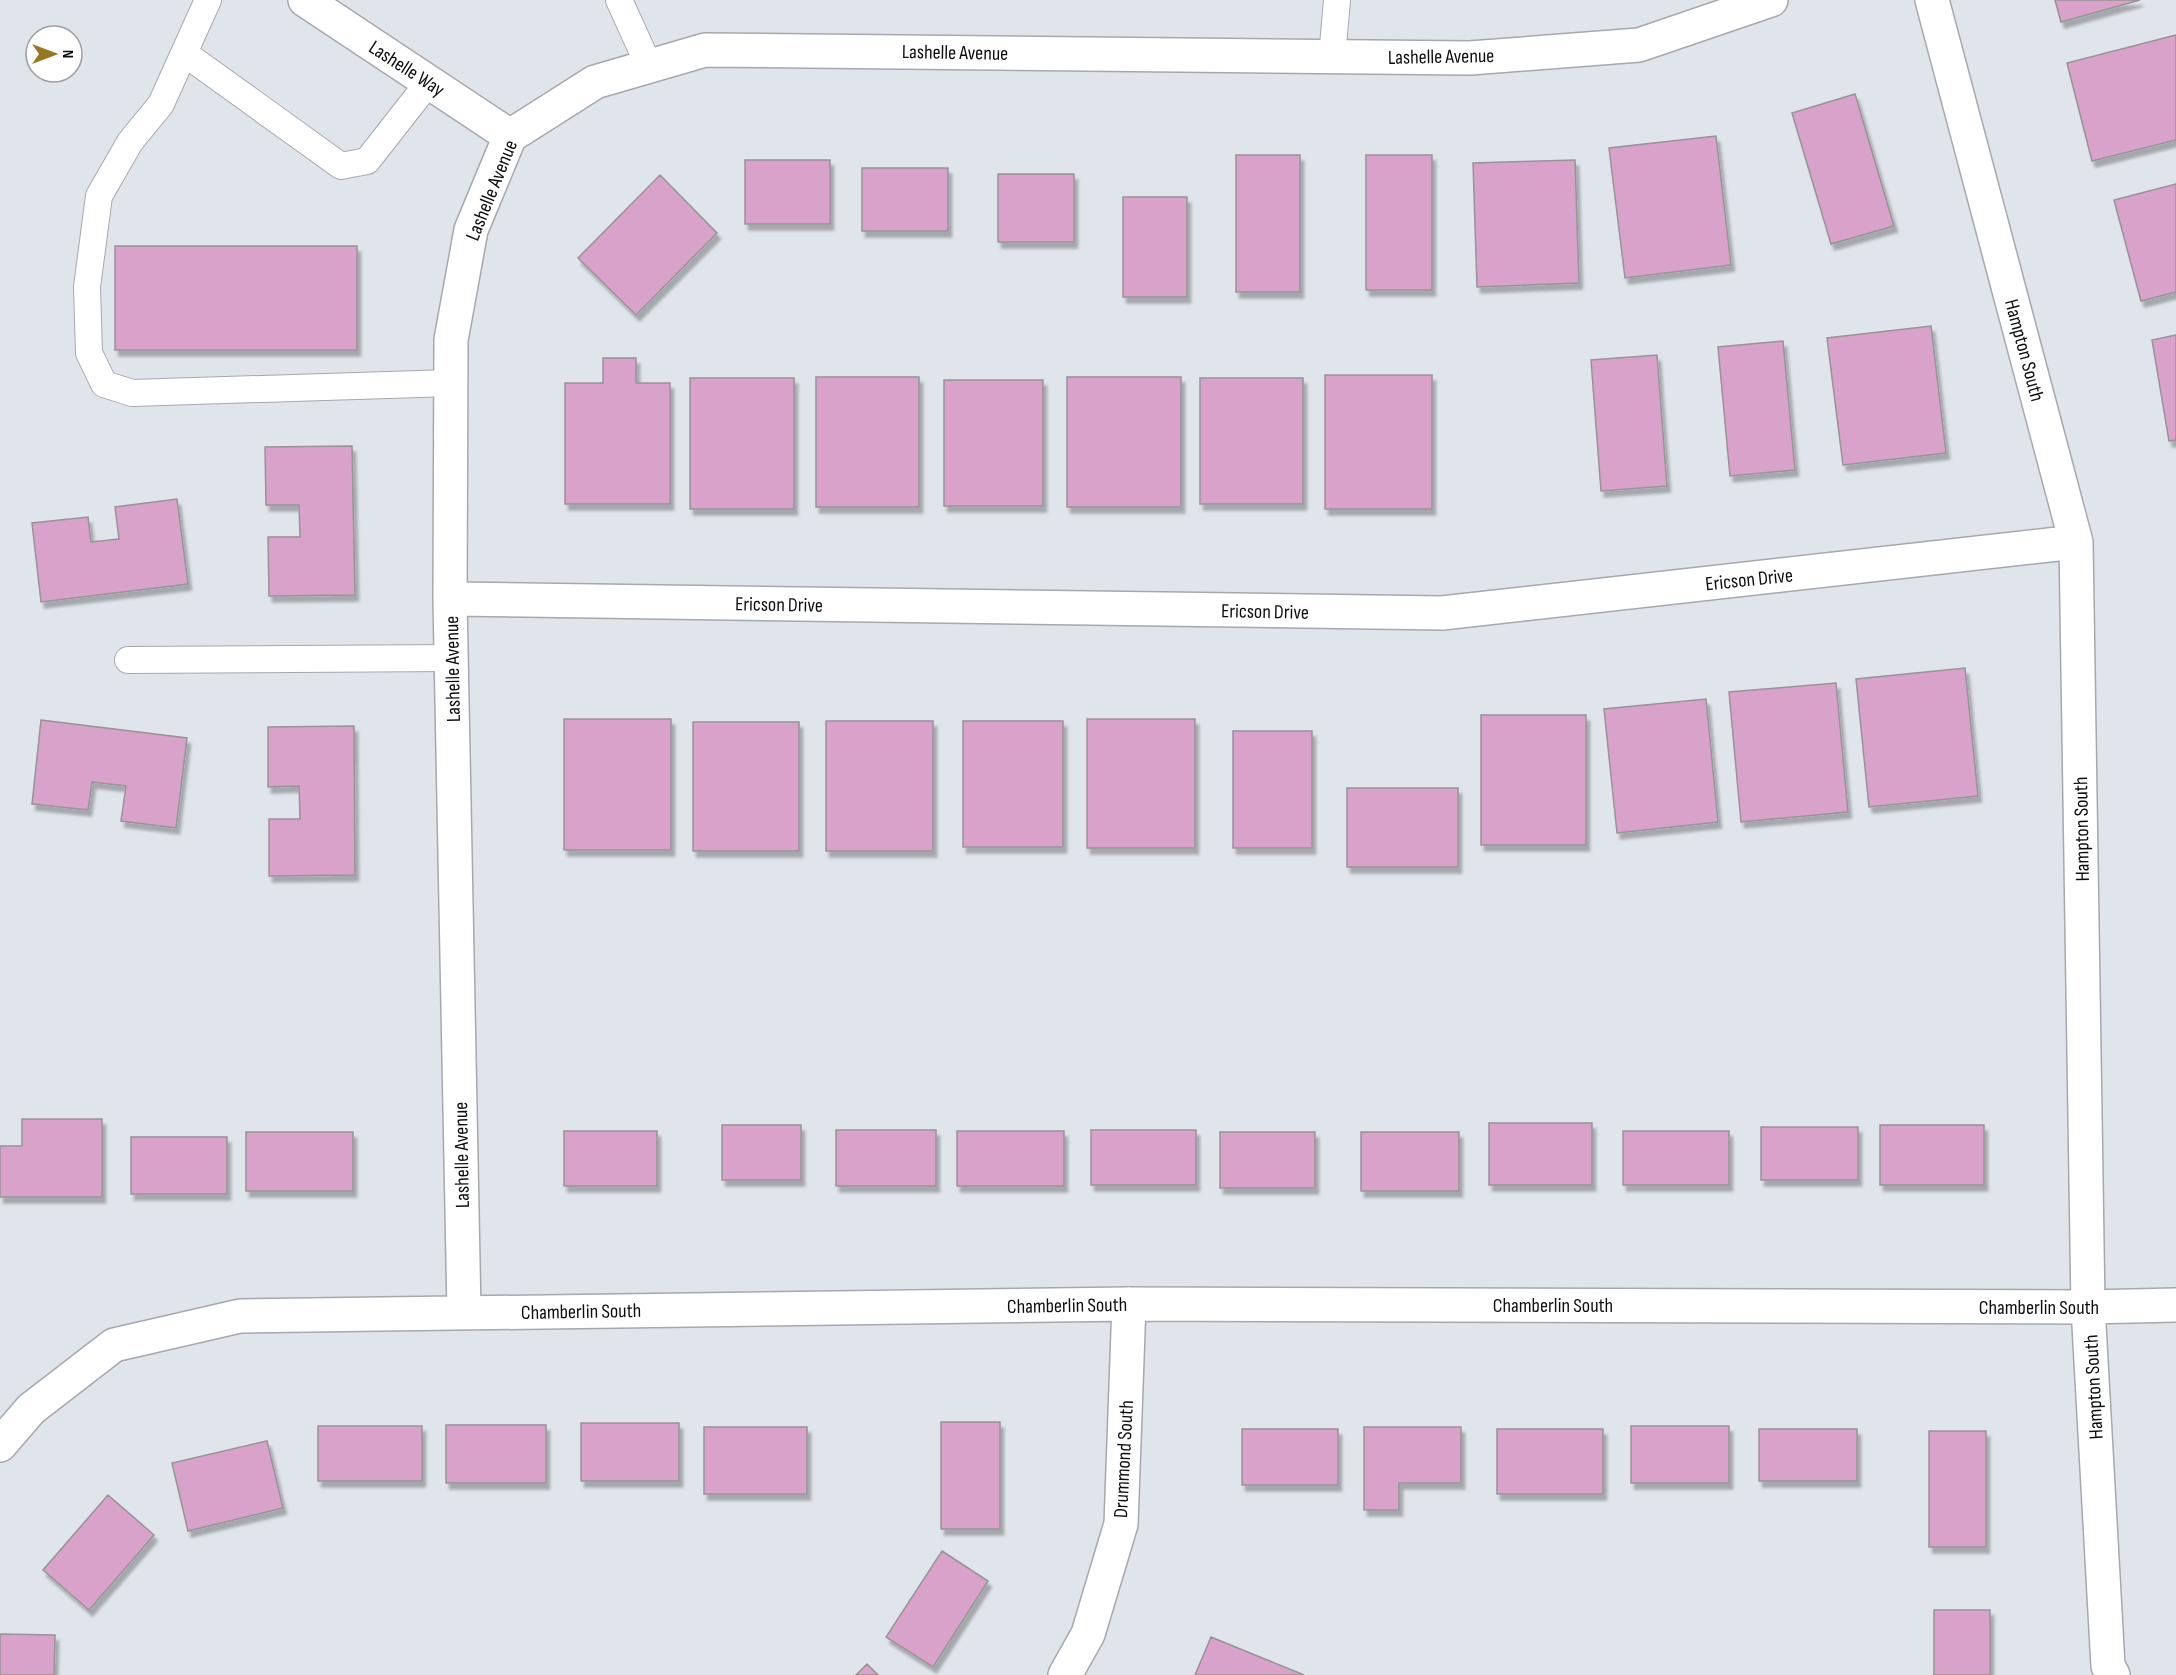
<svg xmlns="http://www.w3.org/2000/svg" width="2176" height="1675" font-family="'Sofia Sans Condensed',sans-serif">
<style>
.building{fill:#d8a2ca;stroke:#999397;stroke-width:1.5;filter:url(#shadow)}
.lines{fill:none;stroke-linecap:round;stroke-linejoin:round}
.lane-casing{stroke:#a4a9ae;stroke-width:28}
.street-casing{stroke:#a4a9ae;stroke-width:36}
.lane{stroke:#fff;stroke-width:26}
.street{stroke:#fff;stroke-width:33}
.labels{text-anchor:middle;stroke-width:4.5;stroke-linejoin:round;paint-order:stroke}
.street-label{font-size:20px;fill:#0b0d0e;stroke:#fff}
</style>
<defs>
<filter id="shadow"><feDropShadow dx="3.5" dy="6" stdDeviation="1.5" flood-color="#0004"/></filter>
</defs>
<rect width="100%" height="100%" fill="#e0e5eb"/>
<path class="building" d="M2055 0H2140L2061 22Z
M2176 35V140L2092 161 2067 63Z
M1855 94 1894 226 1831 244 1792 113Z
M1716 136 1731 265 1625 278 1609 148Z
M1236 155H1300V292H1236Z
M1366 155H1432V290H1366Z
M745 160H830V224H745Z
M1575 160 1579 283 1477 287 1473 163Z
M862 168H948V231H862Z
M998 174H1074V242H998Z
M660 175 717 233 636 315 578 258Z
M2176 184V292L2141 301 2114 200Z
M1123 197H1187V297H1123Z
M115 246H357V350H115Z
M1931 326 1946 453 1843 465 1827 338Z
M2176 335V440L2169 441 2152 340Z
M1783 341 1795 470 1730 476 1718 347Z
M1657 355 1667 486 1601 491 1591 360Z
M603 358H636V383H670V504H565V383H603Z
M1325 375H1432V509H1325Z
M816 377H919V507H816Z
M1067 377H1181V507H1067Z
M690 378H794V509H690Z
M1200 378H1303V504H1200Z
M944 380H1043V506H944Z
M352 446 355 595 269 596 268 537H300L299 505H266L265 447Z
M177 499 188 584 41 602 32 523 88 517 91 542 119 539 115 507Z
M1965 668 1978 796 1869 807 1856 679Z
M1836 683 1848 812 1741 822 1729 692Z
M1706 699 1718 822 1617 833 1604 709Z
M1481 715H1586V845H1481Z
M564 719H671V850H564Z
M1087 719H1195V848H1087Z
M41 720 187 738 176 828 121 821 126 786 92 782 88 810 32 804Z
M826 721H933V851H826Z
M963 721H1063V847H963Z
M693 722H799V851H693Z
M354 726 355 875 269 876V819H300L299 786 268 787V727Z
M1233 731H1312V848H1233Z
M1347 788H1458V867H1347Z
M22 1119H102V1197H0V1146H22Z
M1489 1123H1592V1185H1489Z
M722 1125H801V1180H722Z
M1880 1125H1984V1185H1880Z
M1761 1127H1858V1180H1761Z
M836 1130H936V1186H836Z
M1091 1130H1196V1185H1091Z
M564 1131H657V1186H564Z
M957 1131H1064V1186H957Z
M1623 1131H1729V1185H1623Z
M246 1132H353V1191H246Z
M1220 1132H1315V1188H1220Z
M1361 1132H1459V1191H1361Z
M131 1137H227V1194H131Z
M941 1422H1000V1529H941Z
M581 1423H679V1481H581Z
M446 1425H546V1483H446Z
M318 1426H422V1481H318Z
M1631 1426H1729V1483H1631Z
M704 1427H807V1494H704Z
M1364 1427H1461V1483H1399V1510H1364Z
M1242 1429H1338V1485H1242Z
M1497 1429H1603V1494H1497Z
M1759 1429H1857V1481H1759Z
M1929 1431H1986V1547H1929Z
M267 1441 283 1508 188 1531 172 1463Z
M108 1495 154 1535 89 1610 43 1570Z
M942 1551 988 1581 933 1667 886 1637Z
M1934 1610H1990V1675H1934Z
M0 1634 55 1635 54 1675H0Z
M1211 1637 1304 1675H1195Z
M867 1664 878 1675H856Z"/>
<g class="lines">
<defs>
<path id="lane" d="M208 0 161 104 130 142 99 196 87 287 89 353 104 384 132 393 451 383
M619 0 649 66
M184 53 341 166 367 161 429 82
M1332 57 1337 0
M128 660 452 658"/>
<path id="street" d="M305 0 510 136
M1932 0 2076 542 2088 1307 2108 1666 2113 1675
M450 599 1442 613 2076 542
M464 1312 450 599 451 340 471 230 510 136 595 82 705 50 1470 58 1639 45 1771 0
M0 1445 31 1409 114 1345 240 1316 1129 1304 2088 1307 2176 1305
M1065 1675 1088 1634 1121 1524 1129 1304"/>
</defs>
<use href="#lane" class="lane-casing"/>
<use href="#street" class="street-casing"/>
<use href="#lane" class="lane"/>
<use href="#street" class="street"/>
</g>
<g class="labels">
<g class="street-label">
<text transform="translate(955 52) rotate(1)" y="7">Lashelle Avenue</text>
<text transform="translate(1441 56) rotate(-1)" y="7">Lashelle Avenue</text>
<text transform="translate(407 68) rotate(33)" y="7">Lashelle Way</text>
<text transform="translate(491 190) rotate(-68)" y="7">Lashelle Avenue</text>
<text transform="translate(2025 350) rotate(75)" y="7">Hampton South</text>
<text transform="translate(1749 579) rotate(-6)" y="7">Ericson Drive</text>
<text transform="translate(779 604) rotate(1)" y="7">Ericson Drive</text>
<text transform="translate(1265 611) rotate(1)" y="7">Ericson Drive</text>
<text transform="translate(452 669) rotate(-91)" y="7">Lashelle Avenue</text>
<text transform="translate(2081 829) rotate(-91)" y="7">Hampton South</text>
<text transform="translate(461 1155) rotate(-91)" y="7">Lashelle Avenue</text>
<text transform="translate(1067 1305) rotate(-1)" y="7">Chamberlin South</text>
<text x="1553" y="1312">Chamberlin South</text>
<text x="2039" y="1314">Chamberlin South</text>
<text transform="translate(581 1311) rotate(-1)" y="7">Chamberlin South</text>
<text transform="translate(2093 1387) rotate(-93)" y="7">Hampton South</text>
<text transform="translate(1123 1459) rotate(-87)" y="7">Drummond South</text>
</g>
</g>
<g transform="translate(54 54) rotate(90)"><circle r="28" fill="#ffffff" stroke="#9d9e9f" stroke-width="1.5"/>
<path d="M0-4.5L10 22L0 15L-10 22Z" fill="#977820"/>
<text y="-9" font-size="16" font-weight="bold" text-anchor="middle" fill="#0b0d0e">N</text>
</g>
</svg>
